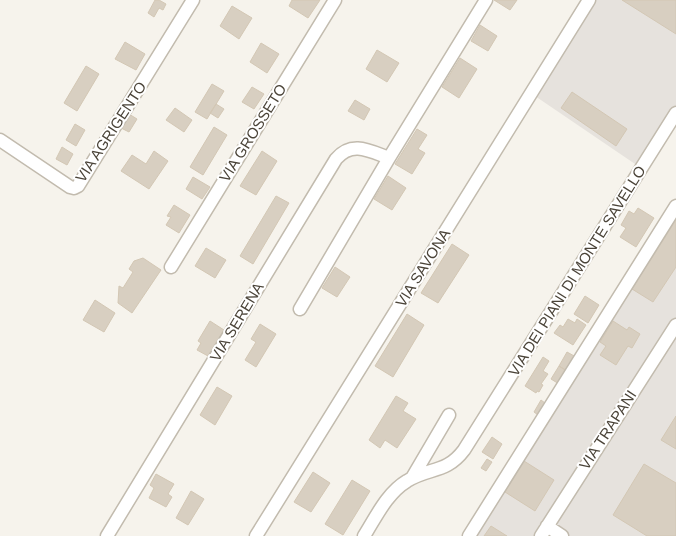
<svg xmlns="http://www.w3.org/2000/svg" width="676" height="536" font-family="Arial,sans-serif">
<style>
.industrial{fill:#e6e2dd}
.building{fill:#d8cfc1;stroke:#d3c7b4}
.lines{fill:none;stroke-linecap:round;stroke-linejoin:round}
.minor-casing{stroke:#c2bbae;stroke-width:15}
.minor{stroke:#fff;stroke-width:12}
.labels{text-anchor:middle;stroke-width:4;stroke-linejoin:round;paint-order:stroke}
.street-label{font-size:15px;fill:#4b4439;stroke:#fff}
</style>
<rect width="100%" height="100%" fill="#f6f3ec"/>
<path class="industrial" d="M595 0H676V105L638 166 535 96Z
M676 214V536H473Z"/>
<path class="building" d="M155 0H159L166 4 163 10 159 8 154 17 148 13Z
M292 0H320L308 18 289 6Z
M494 0H517L510 10Z
M622 0H676V34Z
M232 6 252 18 239 39 220 26Z
M480 25 497 36 488 51 471 41Z
M125 42 145 54 136 70 115 59Z
M261 43 279 54 267 73 250 62Z
M377 50 399 63 387 82 366 69Z
M460 58 477 69 459 98 442 87Z
M86 66 99 74 77 111 64 103Z
M212 84 224 91 207 119 195 112Z
M252 87 264 94 254 109 242 102Z
M572 92 627 129 616 146 561 108Z
M355 100 370 109 364 120 348 111Z
M216 104 224 109 218 118 210 113Z
M175 108 192 120 184 132 166 120Z
M129 114 137 119 129 132 121 128Z
M75 124 85 130 76 146 66 140Z
M214 127 227 135 203 175 190 167Z
M417 129 427 135 418 149 425 153 412 174 395 164Z
M62 147 73 154 67 165 56 159Z
M154 151 168 161 149 189 121 171 132 155 146 164Z
M262 151 277 161 256 195 240 186Z
M388 176 406 188 392 210 374 199Z
M193 177 210 187 202 199 186 189Z
M276 196 289 203 253 264 240 256Z
M174 205 190 215 179 233 166 225 171 217 167 216Z
M638 208 654 218 636 247 620 237 626 228 621 225 629 211 634 214Z
M676 220V267L653 302 632 289Z
M452 244 469 255 438 303 421 293Z
M206 248 226 260 215 278 195 266Z
M143 258 161 270 132 313 118 303 119 286 123 288 133 272 129 269 134 261Z
M335 267 350 277 337 297 322 288Z
M585 296 599 305 588 323 574 314Z
M95 300 115 313 104 332 83 320Z
M407 314 424 325 393 377 375 366Z
M568 319 575 323 577 319 586 325 573 345 554 333 560 325 563 327Z
M210 321 224 330 208 356 197 350 201 343 198 341Z
M613 321 627 330 629 327 640 334 632 348 628 346 616 365 600 355 606 346 600 342Z
M260 324 276 334 256 367 245 360 256 342 251 339Z
M567 352 576 357 567 371 559 366Z
M543 357 549 361 543 371 548 374 541 384 543 385 539 392 537 391 536 393 525 386Z
M559 366 567 371 559 384 551 379Z
M217 387 232 396 215 425 200 415Z
M396 396 408 403 403 411 416 419 397 448 385 440 380 448 369 440Z
M541 400 545 403 538 415 534 412Z
M676 416V449L661 440Z
M492 437 502 444 493 459 482 452Z
M487 459 492 462 486 471 481 468Z
M524 461 554 480 535 511 505 492Z
M644 464 676 483V536H647L613 515Z
M313 472 330 483 311 512 294 502Z
M156 474 174 484 168 494 172 497 166 507 149 498 154 488 150 485Z
M352 480 370 491 343 535 325 524Z
M191 491 204 499 188 525 176 518Z
M491 526 507 536H484Z"/>
<g class="lines">
<defs>
<path id="minor" d="M0 140 70 187 74 188 78 186 193 0
M171 267 335 0
M300 309 389 158 486 0
M412 478 449 415
M547 526 562 536
M107 536 336 159C352 140 370 151 389 158
M256 536 589 0
M364 536C376 517 387 493 407 481 429 467 446 474 464 450L676 113
M469 536 676 206
M541 536 676 325"/>
</defs>
<use href="#minor" class="minor-casing"/>
<use href="#minor" class="minor"/>
</g>
<g class="labels">
<g class="street-label">
<text transform="translate(111 132) rotate(-57)" y="5">VIA AGRIGENTO</text>
<text transform="translate(253 133) rotate(-58)" y="5">VIA GROSSETO</text>
<text transform="translate(423 268) rotate(-58)" y="5">VIA SAVONA</text>
<text transform="translate(577 271) rotate(-58)" y="5">VIA DEI PIANI DI MONTE SAVELLO</text>
<text transform="translate(237 322) rotate(-59)" y="5">VIA SERENA</text>
<text transform="translate(608 430) rotate(-57)" y="5">VIA TRAPANI</text>
</g>
</g>
</svg>
